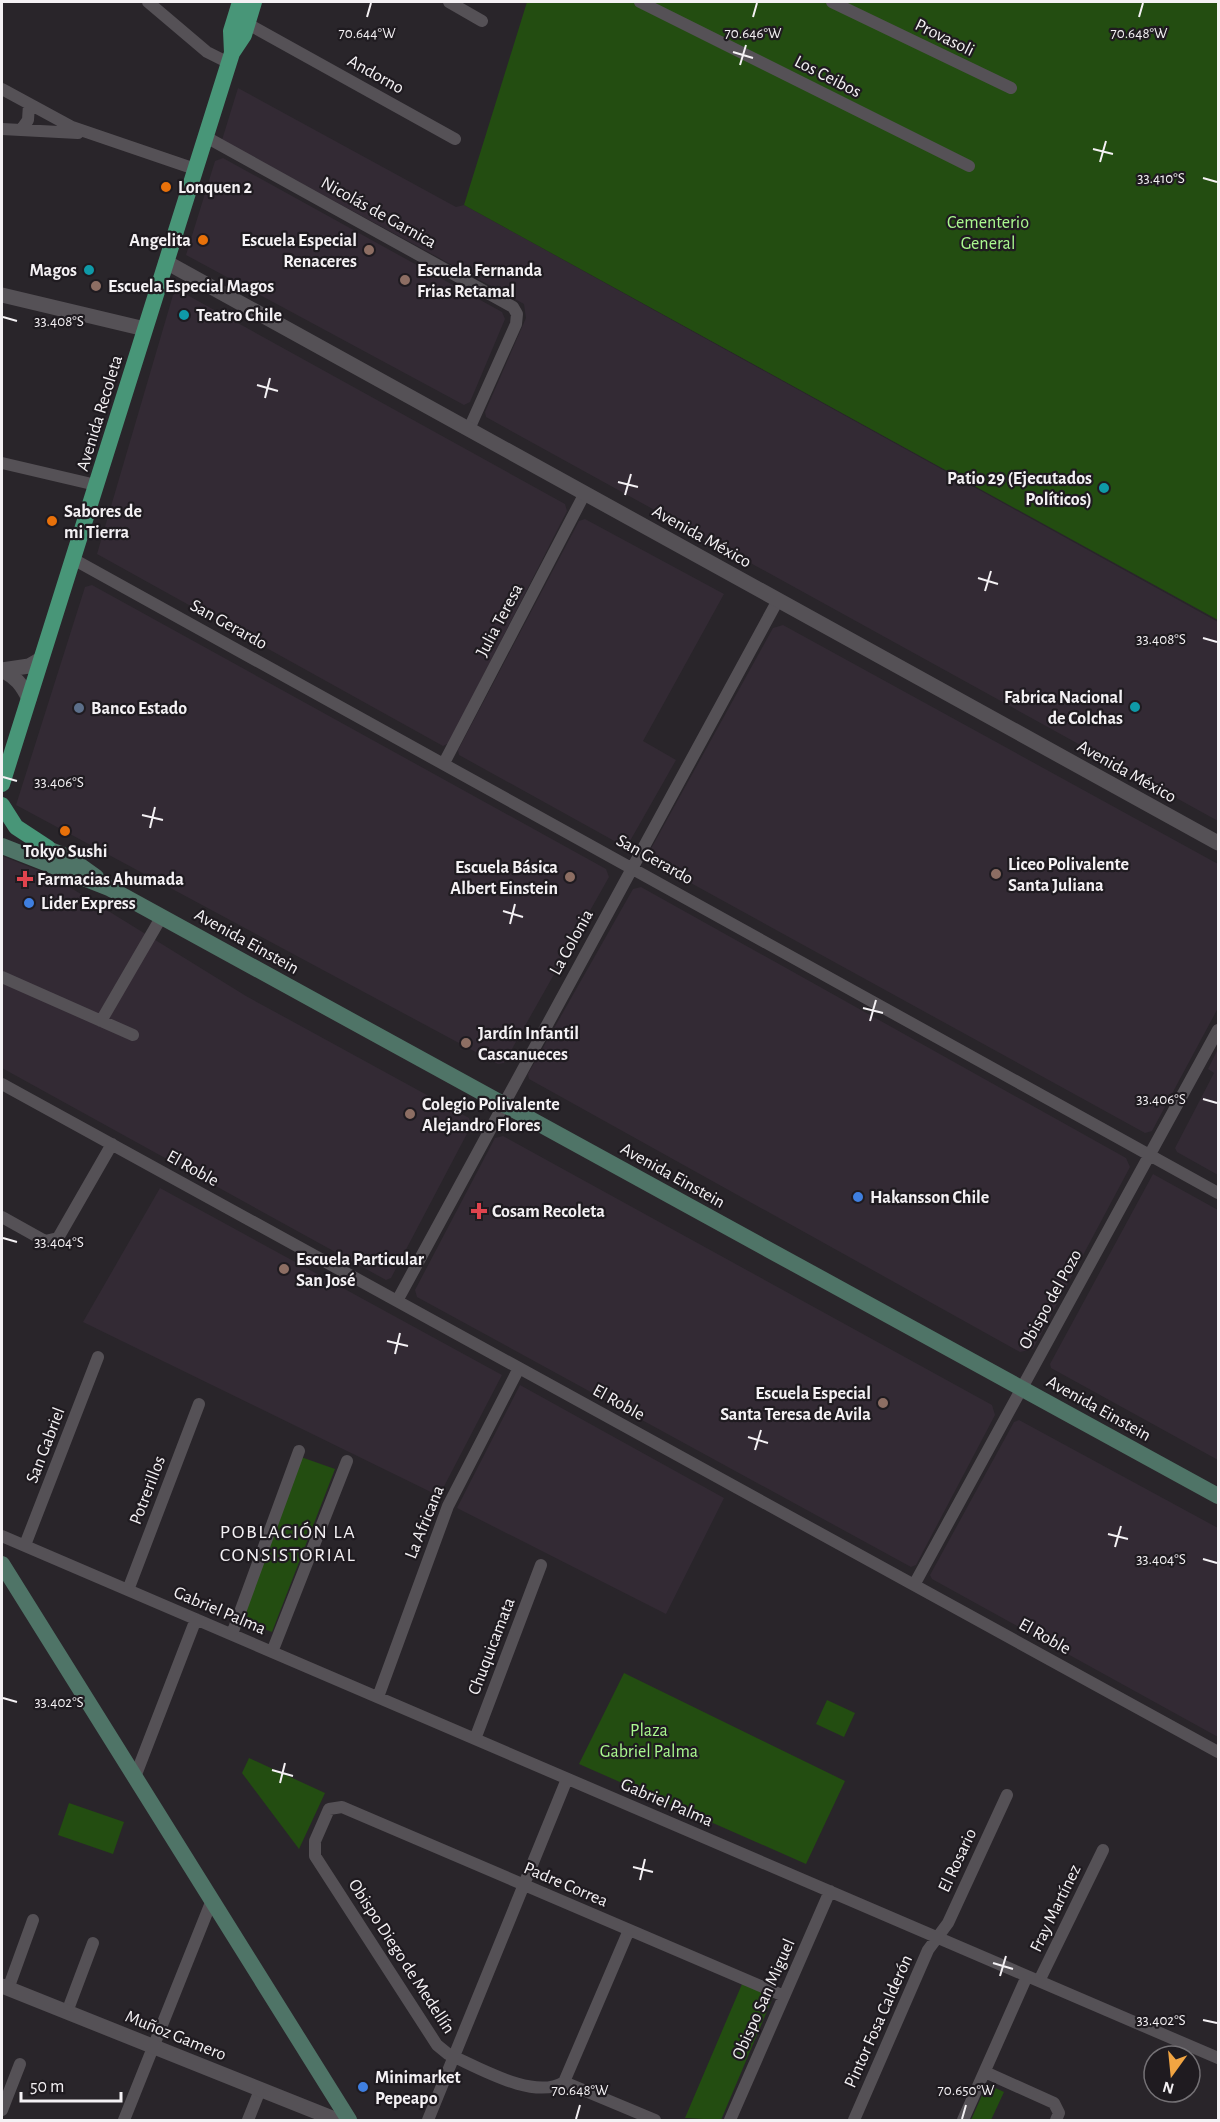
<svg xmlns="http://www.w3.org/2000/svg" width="1220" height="2122" font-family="'Alegreya Sans',sans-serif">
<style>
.built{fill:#332a34}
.green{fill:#234d11}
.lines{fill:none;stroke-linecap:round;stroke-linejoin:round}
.minor{stroke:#555156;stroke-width:12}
.tertiary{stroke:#555156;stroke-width:15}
.secondary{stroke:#4f7467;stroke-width:16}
.primary{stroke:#489678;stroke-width:16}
.ticks{fill:none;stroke:#f4f1f4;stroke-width:2}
.food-dot{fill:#e8710a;stroke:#1f1b20;stroke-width:2}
.education-dot{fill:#8d6e63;stroke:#1f1b20;stroke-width:2}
.culture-dot{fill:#0f9aa8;stroke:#1f1b20;stroke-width:2}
.service-dot{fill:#5c6f8a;stroke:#1f1b20;stroke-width:2}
.health-dot{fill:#e0444e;stroke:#1f1b20;stroke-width:2}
.shop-dot{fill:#3f7fe0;stroke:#1f1b20;stroke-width:2}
.labels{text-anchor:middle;stroke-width:4.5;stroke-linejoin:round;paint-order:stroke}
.street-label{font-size:18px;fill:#f4f1f4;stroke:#1f1b20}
.poi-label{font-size:18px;font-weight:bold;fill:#f4f1f4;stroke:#1f1b20;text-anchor:start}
.park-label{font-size:18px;fill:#aaf88f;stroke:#1f1b20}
.neighbourhood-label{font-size:20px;letter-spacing:1.5px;fill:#f4f1f4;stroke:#1f1b20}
.ticks-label{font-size:15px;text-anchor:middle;fill:#f4f1f4;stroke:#1f1b20;stroke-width:4.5;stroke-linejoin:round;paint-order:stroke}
</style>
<rect width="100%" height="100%" fill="#29252a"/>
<path class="built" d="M238 88 456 207 464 205 1218 622V821L486 417 485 412 526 318 524 304 222 140Z
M223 158 502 312 505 319 470 402 464 405 186 255 215 161Z
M180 291 565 504 567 511 449 743 443 746 97 554 173 295Z
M585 519 724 594 643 741 676 760 630 841 618 843 459 755 458 750 579 521Z
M92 585 606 869 609 877 504 1063 498 1064 16 805 85 587Z
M783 625 1218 864V1008L1152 1131 1145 1133 649 860 648 854 773 628Z
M2 856 50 875 246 996 469 1118 471 1126 391 1278 386 1280 2 1068Z
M641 887 1126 1158 1130 1167 1033 1349 1020 1352 529 1079 528 1074 633 889Z
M1218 1049V1175L1177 1152 1175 1148 1214 1073 1208 1069Z
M503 1136 992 1405 995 1415 916 1565 911 1567 417 1297 415 1290 495 1138Z
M1153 1174 1218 1210V1460L1051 1368 1050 1364Z
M160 1188 502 1375 439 1496 83 1322Z
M520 1385 724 1498 666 1614 457 1508Z
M1019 1420 1218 1528V1737L932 1579 930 1575 1014 1422Z"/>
<path class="green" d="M527 2H1218V620L464 205Z
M301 1457 335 1469 272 1632 239 1619Z
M624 1673 845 1781 806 1864 579 1764Z
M827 1700 855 1713 844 1737 816 1724Z
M249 1758 325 1793 299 1849 242 1773Z
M69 1803 124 1822 113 1854 58 1835Z
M742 1984 773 1997 721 2120 685 2118Z
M987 2084 1004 2092 991 2120H971Z"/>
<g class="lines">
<path class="minor" d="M148 2 207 52 229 63
M449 2 482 21
M640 2 969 166
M832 2 1011 88
M248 24 455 139
M2 89 72 127 195 169
M2 129 78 133
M21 130 28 120 29 104
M206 137 513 307 517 314 516 324 469 429
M2 463 96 485
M73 559 1218 1193
M444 763 585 493
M2 977 133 1035
M101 1021 162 916
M2 1084 1218 1752
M2 1217 45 1241 58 1238 112 1144
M397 1301 778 600
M2 1536 1218 2058
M25 1545 98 1357
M914 1585 1218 1030
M128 1590 199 1404
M232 1634 299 1451
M272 1652 347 1461
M378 1697 448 1506 519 1368
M475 1739 541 1565
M135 1777 196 1619
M1039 1981 1103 1850
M8 1989 33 1920
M67 2012 93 1943
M985 2072 1054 2103 1059 2113 1056 2120
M564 2082C534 2101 478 2067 448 2054L437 2045 315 1856V1841L329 1809 342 1807 784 1996
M564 2082 629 1930
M564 2082 655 2120
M2 2110 20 2064
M124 2120 212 1900
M248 2120 260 2090
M428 2120 567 1779
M730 2120 830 1891
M854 2120 928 1950 948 1923 1007 1795
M963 2120 1027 1976"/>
<path class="tertiary" d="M166 262 1218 843
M2 295 145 329
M2 670 29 666 41 659
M2 670C16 677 22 685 29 699
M2 1986 337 2120"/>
<path class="secondary" d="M35 844 68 857 96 877
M2 846 109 888 1218 1496
M2 1564 349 2120"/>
<path class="primary" d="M232 53 231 31 240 2
M2 784 232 53 244 35 254 2
M2 805 16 827 48 848"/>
</g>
<path class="ticks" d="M367 17 371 3M753 17 757 3M1139 17 1143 3M733 52 753 58M740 65 746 45M1093 149 1113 154M1100 162 1106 141M1203 178 1217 182M3 317 17 321M257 385 278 391M265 398 270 378M618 482 638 487M625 495 631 474M978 578 998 584M985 591 991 571M1203 638 1217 642M3 777 17 781M142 815 163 820M150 828 155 807M503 911 523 917M510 924 515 904M863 1008 883 1013M870 1021 876 1000M1203 1099 1217 1103M3 1238 17 1242M387 1341 408 1346M395 1354 400 1333M748 1437 768 1443M755 1450 761 1430M1108 1534 1128 1539M1115 1547 1121 1526M1203 1559 1217 1563M3 1698 17 1702M272 1770 293 1776M280 1783 285 1763M633 1867 653 1872M640 1880 645 1859M993 1963 1013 1969M1000 1976 1006 1956M1203 2020 1217 2023M576 2119 580 2105M962 2119 966 2105"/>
<g class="food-dot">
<circle cx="166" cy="187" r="6"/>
<circle cx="203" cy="240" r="6"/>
<circle cx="52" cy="521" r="6"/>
<circle cx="65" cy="831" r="6"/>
</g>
<g class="education-dot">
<circle cx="369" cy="250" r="6"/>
<circle cx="405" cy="280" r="6"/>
<circle cx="96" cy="286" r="6"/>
<circle cx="996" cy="874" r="6"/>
<circle cx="570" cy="877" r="6"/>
<circle cx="466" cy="1043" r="6"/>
<circle cx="410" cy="1114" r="6"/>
<circle cx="284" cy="1269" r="6"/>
<circle cx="883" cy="1403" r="6"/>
</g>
<g class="culture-dot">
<circle cx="89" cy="270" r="6"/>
<circle cx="184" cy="315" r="6"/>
<circle cx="1104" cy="488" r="6"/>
<circle cx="1135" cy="707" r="6"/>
</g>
<circle class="service-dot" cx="79" cy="708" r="6"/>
<g class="health-dot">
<path d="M22 870h6v6h6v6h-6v6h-6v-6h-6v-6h6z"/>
<path d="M476 1202h6v6h6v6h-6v6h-6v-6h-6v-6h6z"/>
</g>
<g class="shop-dot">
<circle cx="29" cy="903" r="6"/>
<circle cx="858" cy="1197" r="6"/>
<circle cx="363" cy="2087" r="6"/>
</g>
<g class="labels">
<g class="street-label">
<text transform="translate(945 37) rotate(26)" y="6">Provasoli</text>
<text transform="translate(376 74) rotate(29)" y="6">Andorno</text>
<text transform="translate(828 76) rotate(27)" y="6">Los Ceibos</text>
<text transform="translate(379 212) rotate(29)" y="6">Nicolás de Garnica</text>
<text transform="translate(99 413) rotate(-73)" y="6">Avenida Recoleta</text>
<text transform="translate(702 536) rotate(29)" y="6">Avenida México</text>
<text transform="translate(499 620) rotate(-62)" y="6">Julia Teresa</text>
<text transform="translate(229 624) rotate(29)" y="6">San Gerardo</text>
<text transform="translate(1127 771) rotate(29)" y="6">Avenida México</text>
<text transform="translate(655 859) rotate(29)" y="6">San Gerardo</text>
<text transform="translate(247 941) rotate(29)" y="6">Avenida Einstein</text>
<text transform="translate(571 942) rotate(-61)" y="6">La Colonia</text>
<text transform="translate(193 1168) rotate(29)" y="6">El Roble</text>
<text transform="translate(673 1175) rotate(29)" y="6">Avenida Einstein</text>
<text transform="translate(1050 1299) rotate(-61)" y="6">Obispo del Pozo</text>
<text transform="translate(619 1402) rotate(29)" y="6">El Roble</text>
<text transform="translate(1099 1408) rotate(29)" y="6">Avenida Einstein</text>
<text transform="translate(45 1445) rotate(-69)" y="6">San Gabriel</text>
<text transform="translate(147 1490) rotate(-69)" y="6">Potrerillos</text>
<text transform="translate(424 1522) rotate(-68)" y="6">La Africana</text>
<text transform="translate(220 1610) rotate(23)" y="6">Gabriel Palma</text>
<text transform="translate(1045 1636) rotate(29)" y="6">El Roble</text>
<text transform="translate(491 1646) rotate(-69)" y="6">Chuquicamata</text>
<text transform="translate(667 1802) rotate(23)" y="6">Gabriel Palma</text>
<text transform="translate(957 1860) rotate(-65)" y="6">El Rosario</text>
<text transform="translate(566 1884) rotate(23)" y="6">Padre Correa</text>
<text transform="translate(1055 1908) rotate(-64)" y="6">Fray Martínez</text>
<text transform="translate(402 1956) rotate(57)" y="6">Obispo Diego de Medellín</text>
<text transform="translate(763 1999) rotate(-66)" y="6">Obispo San Miguel</text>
<text transform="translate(878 2021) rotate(-66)" y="6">Pintor Fosa Calderón</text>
<text transform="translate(176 2035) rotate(22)" y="6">Muñoz Gamero</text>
</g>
<g class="poi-label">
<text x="178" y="193">Lonquen 2</text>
<text x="191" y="246" text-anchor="end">Angelita</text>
<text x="357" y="246" text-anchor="end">Escuela Especial<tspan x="357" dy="21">Renaceres</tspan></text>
<text x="77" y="276" text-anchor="end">Magos</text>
<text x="417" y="276">Escuela Fernanda<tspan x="417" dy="21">Frias Retamal</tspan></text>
<text x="108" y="292">Escuela Especial Magos</text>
<text x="196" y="321">Teatro Chile</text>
<text x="1092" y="484" text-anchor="end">Patio 29 (Ejecutados<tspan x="1092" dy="21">Políticos)</tspan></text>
<text x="64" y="517">Sabores de<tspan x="64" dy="21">mi Tierra</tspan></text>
<text x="1123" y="703" text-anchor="end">Fabrica Nacional<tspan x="1123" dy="21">de Colchas</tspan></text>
<text x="91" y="714">Banco Estado</text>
<text x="65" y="857" text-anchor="middle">Tokyo Sushi</text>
<text x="1008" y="870">Liceo Polivalente<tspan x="1008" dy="21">Santa Juliana</tspan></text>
<text x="558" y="873" text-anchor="end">Escuela Básica<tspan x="558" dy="21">Albert Einstein</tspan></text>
<text x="37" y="885">Farmacias Ahumada</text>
<text x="41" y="909">Lider Express</text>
<text x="478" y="1039">Jardín Infantil<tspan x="478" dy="21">Cascanueces</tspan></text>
<text x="422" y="1110">Colegio Polivalente<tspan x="422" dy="21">Alejandro Flores</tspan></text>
<text x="870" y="1203">Hakansson Chile</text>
<text x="492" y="1217">Cosam Recoleta</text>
<text x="296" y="1265">Escuela Particular<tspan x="296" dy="21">San José</tspan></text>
<text x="871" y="1399" text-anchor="end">Escuela Especial<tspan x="871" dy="21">Santa Teresa de Avila</tspan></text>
<text x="375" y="2083">Minimarket<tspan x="375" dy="21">Pepeapo</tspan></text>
</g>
<g class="park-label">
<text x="988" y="228">Cementerio<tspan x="988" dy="21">General</tspan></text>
<text x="649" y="1736">Plaza<tspan x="649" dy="21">Gabriel Palma</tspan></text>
</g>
<g class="neighbourhood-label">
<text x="288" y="1538">POBLACIÓN LA<tspan x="288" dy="23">CONSISTORIAL</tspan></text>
</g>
</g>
<g class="ticks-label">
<text x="367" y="38">70.644°W</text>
<text x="753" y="38">70.646°W</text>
<text x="1139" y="38">70.648°W</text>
<text x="1161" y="183">33.410°S</text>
<text x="59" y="326">33.408°S</text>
<text x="1161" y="644">33.408°S</text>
<text x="59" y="787">33.406°S</text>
<text x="1161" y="1104">33.406°S</text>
<text x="59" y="1247">33.404°S</text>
<text x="1161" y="1564">33.404°S</text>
<text x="59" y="1707">33.402°S</text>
<text x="1161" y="2025">33.402°S</text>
<text x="580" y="2095">70.648°W</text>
<text x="966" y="2095">70.650°W</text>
</g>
<rect width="1220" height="2122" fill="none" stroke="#f4f1f4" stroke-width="6"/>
<g transform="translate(1172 2074) rotate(195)"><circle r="28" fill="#1f1b20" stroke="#747175" stroke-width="1.5"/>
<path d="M0-4.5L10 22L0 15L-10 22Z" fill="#f2a542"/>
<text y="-9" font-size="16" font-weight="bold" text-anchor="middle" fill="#f4f1f4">N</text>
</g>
<path d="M21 2092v9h100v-9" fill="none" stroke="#f4f1f4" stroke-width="3"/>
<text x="30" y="2092" font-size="18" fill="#f4f1f4" stroke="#1f1b20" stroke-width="4.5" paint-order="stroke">50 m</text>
</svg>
